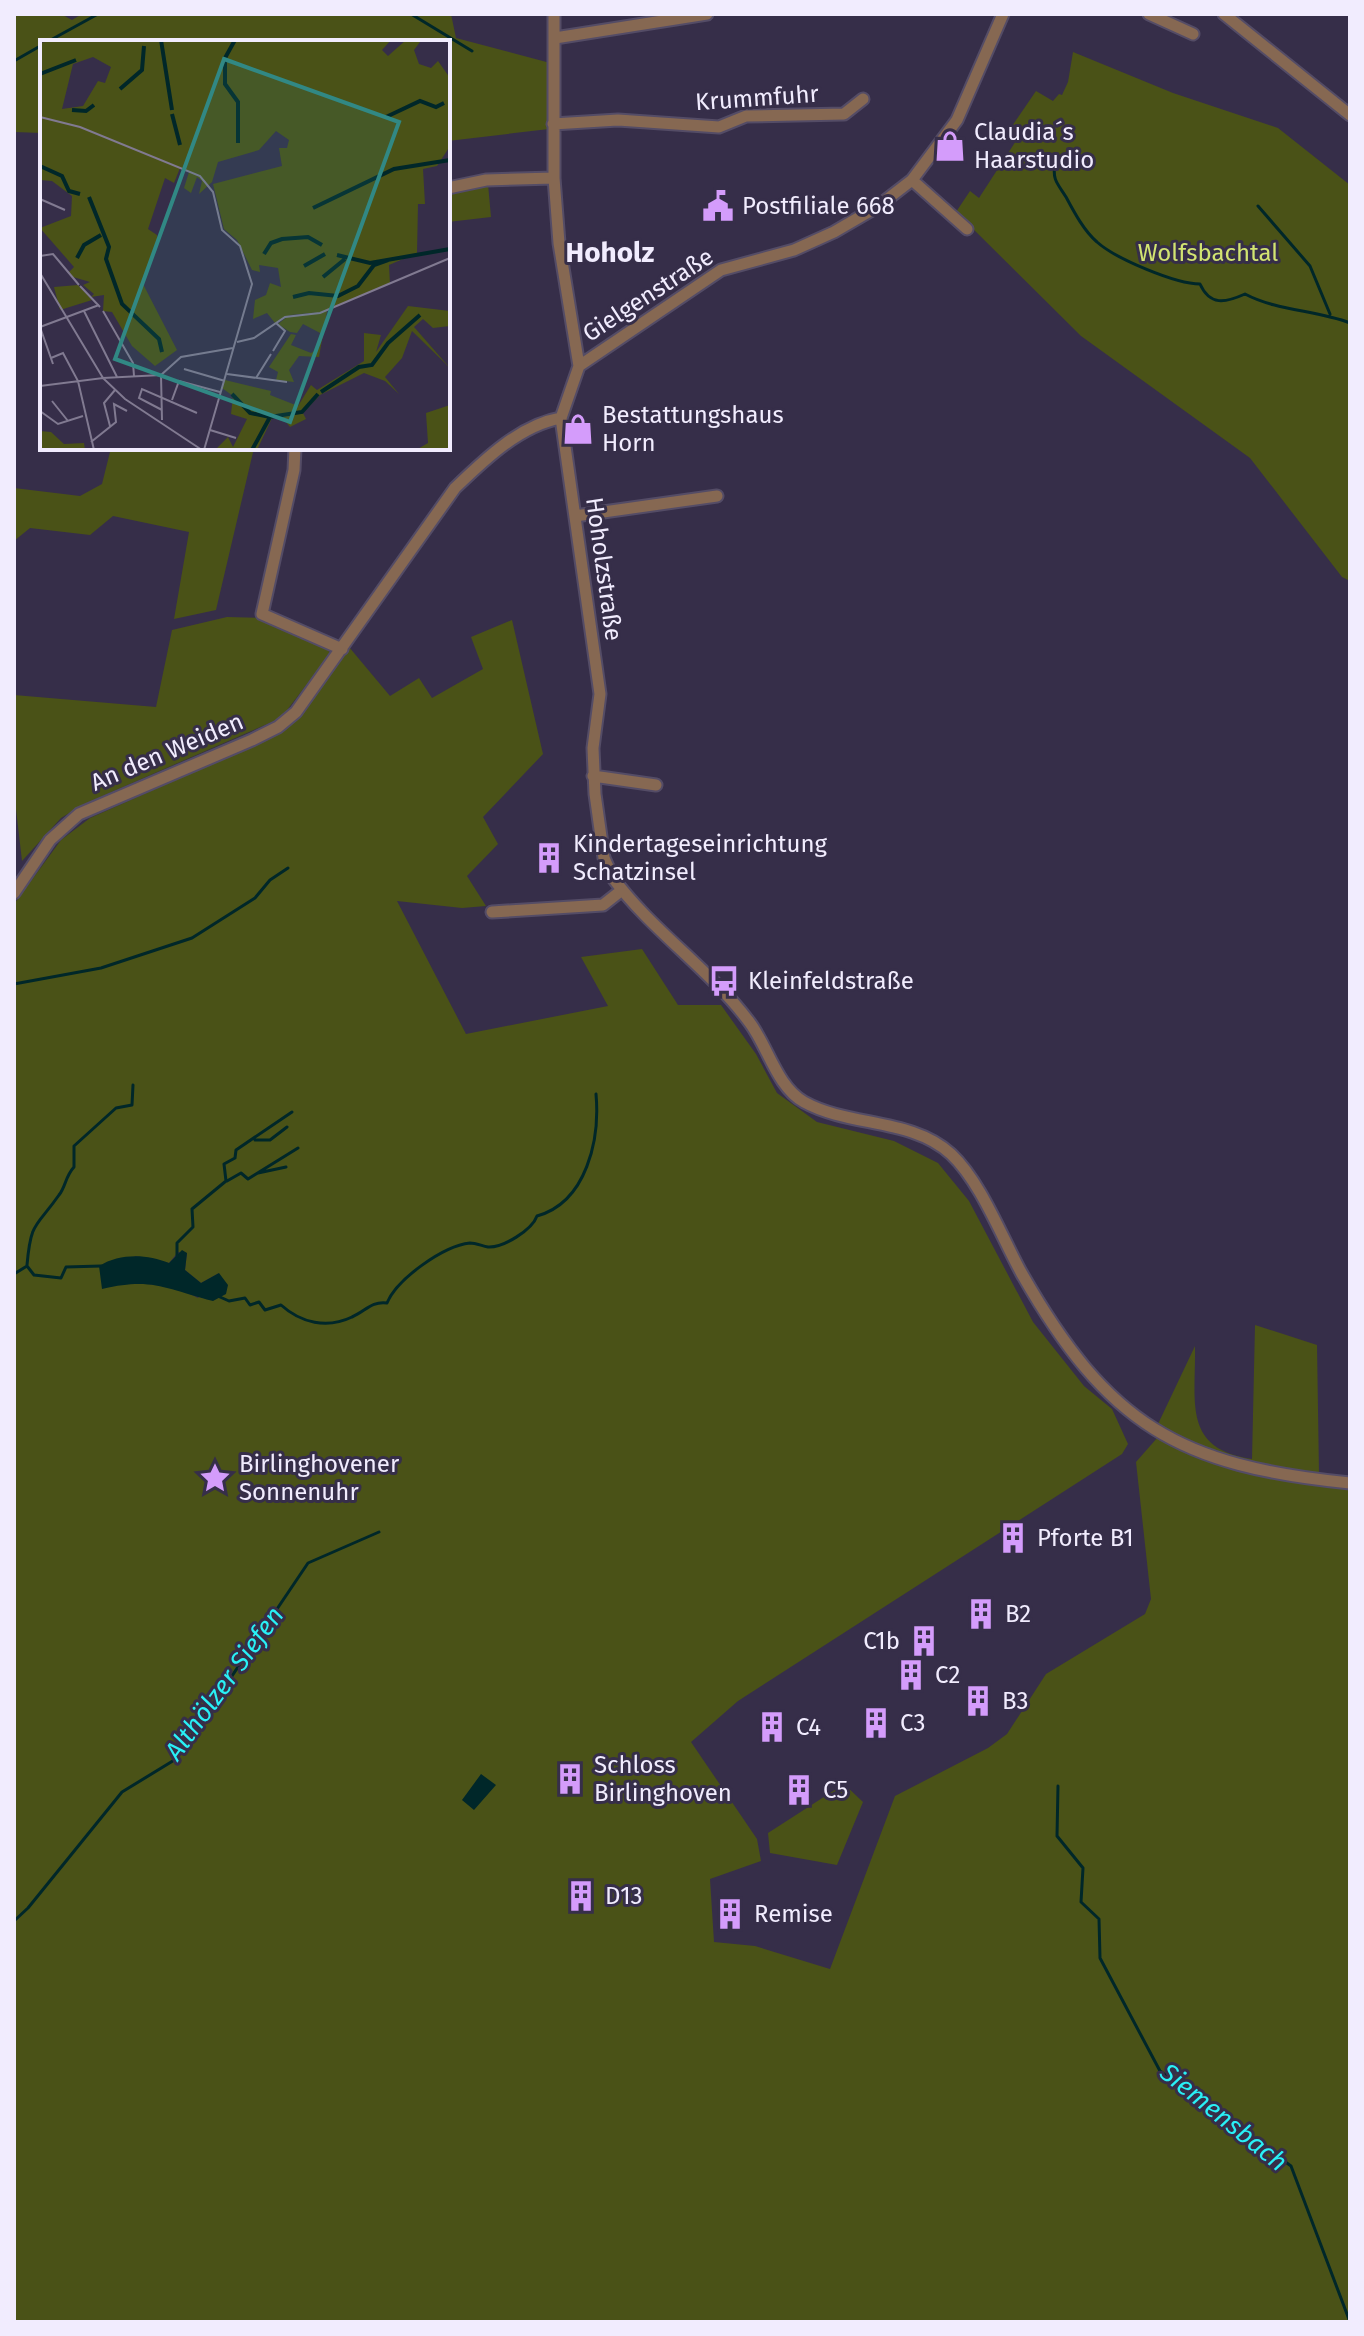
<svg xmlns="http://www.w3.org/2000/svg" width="1364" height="2336" font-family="'Fira Sans',sans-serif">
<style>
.green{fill:#4a5217;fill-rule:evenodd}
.water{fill:#002729}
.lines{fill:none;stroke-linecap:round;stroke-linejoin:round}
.stream{stroke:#002729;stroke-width:3}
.minor-casing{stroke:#544c66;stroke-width:15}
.minor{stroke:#866852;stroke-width:11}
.labels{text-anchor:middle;stroke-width:6;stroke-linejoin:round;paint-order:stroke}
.street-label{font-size:24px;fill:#f1ecfe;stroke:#362e49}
.poi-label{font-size:24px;fill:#f1ecfe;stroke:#362e49;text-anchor:start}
.park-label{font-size:24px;fill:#d2e471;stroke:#362e49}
.water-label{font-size:26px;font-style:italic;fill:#29f0f6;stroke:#362e49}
.quarter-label{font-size:28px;font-weight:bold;fill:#f1ecfe;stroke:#362e49}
.inset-river{fill:none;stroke:#002729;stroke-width:4}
.inset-road{fill:none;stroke:#817a91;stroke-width:2}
.view{fill:#318884;fill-opacity:0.15;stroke:#318884;stroke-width:4}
.inset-edge{fill:none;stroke:#f1ecfe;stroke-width:4}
</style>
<rect width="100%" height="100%" fill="#362e49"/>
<path class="green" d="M14 14H61L72 20 82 14H451L456 38 554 64 549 129 448 141V42H42V133L14 132Z
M1073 52 1173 93 1278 128 1350 185V581L1342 577 1250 458 1081 336 956 212 970 191 979 198 1021 133 1012 126 1036 91 1053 101 1059 94 1062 95 1068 82Z
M488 184 491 217 448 222V193Z
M111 448H254L216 610 174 619 189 532 113 516 90 535 30 528 14 541V488L80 496 102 484Z
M227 617 261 618 327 647 330 654 281 718 84 804 61 818 22 861 14 792V695L156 707 172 630Z
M512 620 543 754 483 817 498 844 467 876 486 906 462 908 397 901 466 1034 608 1006 581 957 642 949 678 1005H721L756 1054 777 1093 817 1122 894 1141 938 1163 969 1201 1033 1322 1084 1386 1112 1409 1128 1444 1122 1454 738 1701 691 1742 757 1839 761 1861 710 1879 714 1942 755 1946 830 1969 895 1796 988 1748 1007 1734 1046 1674 1145 1614 1151 1599 1136 1462 1165 1429 1158 1424 1195 1346C1196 1402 1182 1449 1252 1459L1255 1325 1317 1345 1319 1473 1350 1477V2322H14V904L61 840 90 818 271 738 300 716 349 647 390 696 419 678 432 698 483 669 471 637ZM178 1252 187 1253 185 1270 201 1283 219 1273 198 1298 178 1288 134 1282 135 1256 169 1263Z
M844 1784 863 1802 837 1865 770 1853 768 1833Z"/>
<path class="water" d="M182 1250 187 1253 185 1270 201 1283 219 1273 228 1285 226 1294 213 1301C165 1289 153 1277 102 1289L99 1266C120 1253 147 1254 169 1263Z
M481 1774 496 1785 474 1810 462 1800Z"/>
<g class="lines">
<path class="stream" d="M411 14 472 51
M47 42 98 14
M14 61 42 45
M1055 164C1052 180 1058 184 1066 197 1074 212 1084 231 1097 242 1116 259 1176 284 1200 284 1210 306 1225 303 1245 294 1277 311 1316 310 1350 323
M1258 206 1310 266 1330 314
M14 984 101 968 192 938 255 898 270 880 288 868
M255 1140H270L287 1127
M258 1173 286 1167
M227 1181 241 1173 248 1179 298 1148
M177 1256V1243L193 1227 192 1209 226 1181 224 1164 235 1158 236 1150 292 1112
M27 1265C31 1220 36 1228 59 1195 66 1186 65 1177 74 1167V1146L116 1108 132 1105 133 1085
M14 1274 27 1266 34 1275 61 1278 66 1267 101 1266
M220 1297 229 1301 245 1298 250 1305 259 1302 265 1310 281 1305C301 1323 327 1329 352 1317 366 1311 371 1301 387 1303 397 1279 443 1246 470 1243 476 1243 482 1246 488 1247 503 1248 532 1230 537 1216 587 1202 600 1139 596 1094
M1058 1786 1057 1836 1083 1868 1081 1902 1099 1919 1100 1958 1160 2071 1291 2166 1350 2322
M14 1921 28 1908 122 1792 176 1759 308 1563 379 1532"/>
<defs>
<path id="minor" d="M554 14V178L559 243 579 366 561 418 600 694 593 748 595 794 604 858 613 878C651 930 711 970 750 1023 768 1047 777 1087 804 1102 849 1127 912 1118 951 1154 981 1182 1002 1238 1022 1274 1108 1425 1179 1466 1350 1483
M1149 14 1193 34
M1224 14 1350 115
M555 38 707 14
M553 124 618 120 719 127 746 116 844 114 863 99
M912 180 967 229
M448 188 486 180 554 178
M579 366 721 270 794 250 834 232 877 207 912 180 957 120 1003 14
M295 448 294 470 262 614 342 649
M575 516 717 496
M593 776 656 785
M14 893 50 840 79 814 252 740 278 727 296 712 455 488C484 460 520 425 561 418
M492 912 603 905 622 890"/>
</defs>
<use href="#minor" class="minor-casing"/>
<use href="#minor" class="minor"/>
</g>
<defs>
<symbol id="shop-bare" viewBox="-9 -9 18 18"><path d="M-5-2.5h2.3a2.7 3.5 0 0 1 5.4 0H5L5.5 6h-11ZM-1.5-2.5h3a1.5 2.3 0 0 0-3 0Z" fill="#d49cfb" stroke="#362e49" stroke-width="2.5" paint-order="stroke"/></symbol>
<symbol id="civic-bare" viewBox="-9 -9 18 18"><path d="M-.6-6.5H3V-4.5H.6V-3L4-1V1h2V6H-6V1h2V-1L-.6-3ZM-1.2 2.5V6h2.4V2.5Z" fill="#d49cfb" stroke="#362e49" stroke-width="2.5" paint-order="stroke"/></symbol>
<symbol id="building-bare" viewBox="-9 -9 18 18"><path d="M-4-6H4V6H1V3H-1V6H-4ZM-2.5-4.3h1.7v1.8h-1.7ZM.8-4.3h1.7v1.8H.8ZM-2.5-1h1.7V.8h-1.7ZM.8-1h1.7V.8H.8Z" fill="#d49cfb" stroke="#362e49" stroke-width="2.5" paint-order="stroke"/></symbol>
<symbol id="bus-bare" viewBox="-9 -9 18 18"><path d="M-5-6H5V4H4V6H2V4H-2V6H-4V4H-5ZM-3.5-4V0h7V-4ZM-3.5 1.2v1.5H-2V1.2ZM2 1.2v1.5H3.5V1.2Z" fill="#d49cfb" stroke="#362e49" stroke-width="2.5" paint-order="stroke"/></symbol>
<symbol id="sight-bare" viewBox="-9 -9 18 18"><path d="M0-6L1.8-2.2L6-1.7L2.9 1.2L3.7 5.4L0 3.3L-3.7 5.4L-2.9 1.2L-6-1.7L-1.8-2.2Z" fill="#d49cfb" stroke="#362e49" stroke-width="2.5" paint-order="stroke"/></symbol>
</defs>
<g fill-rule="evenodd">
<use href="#shop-bare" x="928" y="124" width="44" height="44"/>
<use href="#civic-bare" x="696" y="184" width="44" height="44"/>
<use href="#shop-bare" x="556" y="407" width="44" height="44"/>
<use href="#building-bare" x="527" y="836" width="44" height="44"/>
<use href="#bus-bare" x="702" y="959" width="44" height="44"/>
<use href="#sight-bare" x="193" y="1456" width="44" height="44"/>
<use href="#building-bare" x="991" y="1516" width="44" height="44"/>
<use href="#building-bare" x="959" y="1592" width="44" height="44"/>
<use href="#building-bare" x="902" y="1619" width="44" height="44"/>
<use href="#building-bare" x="889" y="1653" width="44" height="44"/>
<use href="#building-bare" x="956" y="1679" width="44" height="44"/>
<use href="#building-bare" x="854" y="1701" width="44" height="44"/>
<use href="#building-bare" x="750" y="1705" width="44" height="44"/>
<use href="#building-bare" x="548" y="1757" width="44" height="44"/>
<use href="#building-bare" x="777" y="1768" width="44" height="44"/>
<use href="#building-bare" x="559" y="1874" width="44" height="44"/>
<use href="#building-bare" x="708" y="1892" width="44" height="44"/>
</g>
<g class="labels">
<g class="street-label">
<text transform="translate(757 98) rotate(-4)" y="8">Krummfuhr</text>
<text transform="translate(648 295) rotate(-33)" y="8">Gielgenstraße</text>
<text transform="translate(604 569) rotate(82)" y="8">Hoholzstraße</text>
<text transform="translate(167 752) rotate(-23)" y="8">An den Weiden</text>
</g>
<g class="poi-label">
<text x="974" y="140">Claudia´s<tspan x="974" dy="28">Haarstudio</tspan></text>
<text x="742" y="214">Postfiliale 668</text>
<text x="602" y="423">Bestattungshaus<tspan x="602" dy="28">Horn</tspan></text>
<text x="573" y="852">Kindertageseinrichtung<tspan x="573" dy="28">Schatzinsel</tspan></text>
<text x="748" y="989">Kleinfeldstraße</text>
<text x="239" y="1472">Birlinghovener<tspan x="239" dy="28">Sonnenuhr</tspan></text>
<text x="1037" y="1546">Pforte B1</text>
<text x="1005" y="1622">B2</text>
<text x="900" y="1649" text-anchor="end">C1b</text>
<text x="935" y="1683">C2</text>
<text x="1002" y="1709">B3</text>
<text x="900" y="1731">C3</text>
<text x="796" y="1735">C4</text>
<text x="594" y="1773">Schloss<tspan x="594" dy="28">Birlinghoven</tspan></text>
<text x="823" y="1798">C5</text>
<text x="605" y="1904">D13</text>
<text x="754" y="1922">Remise</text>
</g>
<g class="park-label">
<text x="1208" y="261">Wolfsbachtal</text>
</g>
<g class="water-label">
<text transform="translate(224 1683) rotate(-54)" y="9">Althölzer Siefen</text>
<text transform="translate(1224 2117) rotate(39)" y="9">Siemensbach</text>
</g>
<g class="quarter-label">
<text x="610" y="262">Hoholz</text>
</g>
</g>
<g transform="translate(40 40)">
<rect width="410" height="410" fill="#362e49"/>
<path d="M17 0H351L342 10 348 16 366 0 380 2 374 10 379 24 391 28 398 21 410 38V106L397 126 383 129 385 164H378L377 213 349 225 350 244 281 272 250 275 235 283 227 273 213 279 215 260 226 255 230 243 241 247 238 228 219 225 220 232 212 230 197 200 184 189 173 144 242 126 239 108H247L249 100 236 91 219 110 178 122 172 142 159 154 162 141 157 137 151 153 144 148 149 132 140 128 134 143 125 138 108 189 117 195V203L103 244 137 310 115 326 92 306 72 272 63 271 64 255 51 257 54 254 43 245 50 242 33 237 29 232 34 227 0 188 31 176 32 156 12 141 0 140V3ZM53 17 71 27 65 43 58 41 43 66 22 69 33 24ZM38 245 52 260 20 270 14 247ZM368 266 410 271V286L393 288 383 279 374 287 410 328 372 291 362 318 345 337 359 354 345 341 324 333 280 355 263 373 266 379 250 387 242 377 232 378 217 410H175L188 397 193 407 207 379 191 374 193 356 182 348 185 340 231 351 230 355 258 366 271 345 277 350 324 321V293L341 295 336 312ZM287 271 279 317 259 316 249 330 254 342 236 340 238 332 229 327 251 294 256 295 251 305 271 313 279 308 282 294 263 284 257 293 250 292 238 284 247 277ZM410 365V410H376L388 403 386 373ZM0 391 11 392 24 404 44 403 45 410H0Z" fill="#4a5217" fill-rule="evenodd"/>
<path class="inset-river" d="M121 0 132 70M195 0 185 18V44L198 62V103M0 34 36 20M80 49 102 30 104 6M32 70 46 71 54 65M132 74 140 105M346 77 380 61 396 67 404 63M0 126 22 136 29 151 40 154M49 157 69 207 66 219 82 264 119 299 122 312M273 168 354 129 410 120M224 214 231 203 242 199 268 197 282 205M297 215 330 223 410 209M37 218 44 205 61 195M264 226 285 214M283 237 305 219M253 257 269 253 298 256 318 246 334 225 348 220M281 352 319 327 332 325 348 303 380 275M192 354 210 373 230 377 262 372 278 354M212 410 230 377"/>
<path class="inset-road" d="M0 77 40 87 160 136 173 152 182 190 200 206 212 244 164 410M0 159 25 170M0 216 13 214 39 245M0 233 63 338 121 335 141 317 193 308M40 246 60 267M44 271 77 337M63 271 93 323 94 336M0 287 59 265M0 287 13 324M197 302 214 298 245 277 280 273 410 218M233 311 245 291 236 283M11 318 23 313 38 341 54 410M144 329 185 341M187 334 247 342M121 335 122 380M216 338 231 314M0 346 63 338 85 359 162 410M132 360 139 341 180 352M12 361 28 381M122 370 99 358 102 349 157 373M0 371 18 384 43 376M70 386 64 363 75 350M170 390 196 398M51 402 76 382 74 364 87 371"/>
<path class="view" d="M184 19 359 82 250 382 75 319Z"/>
<rect width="410" height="410" class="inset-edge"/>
</g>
<rect width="1364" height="2336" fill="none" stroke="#f1ecfe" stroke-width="32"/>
</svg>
